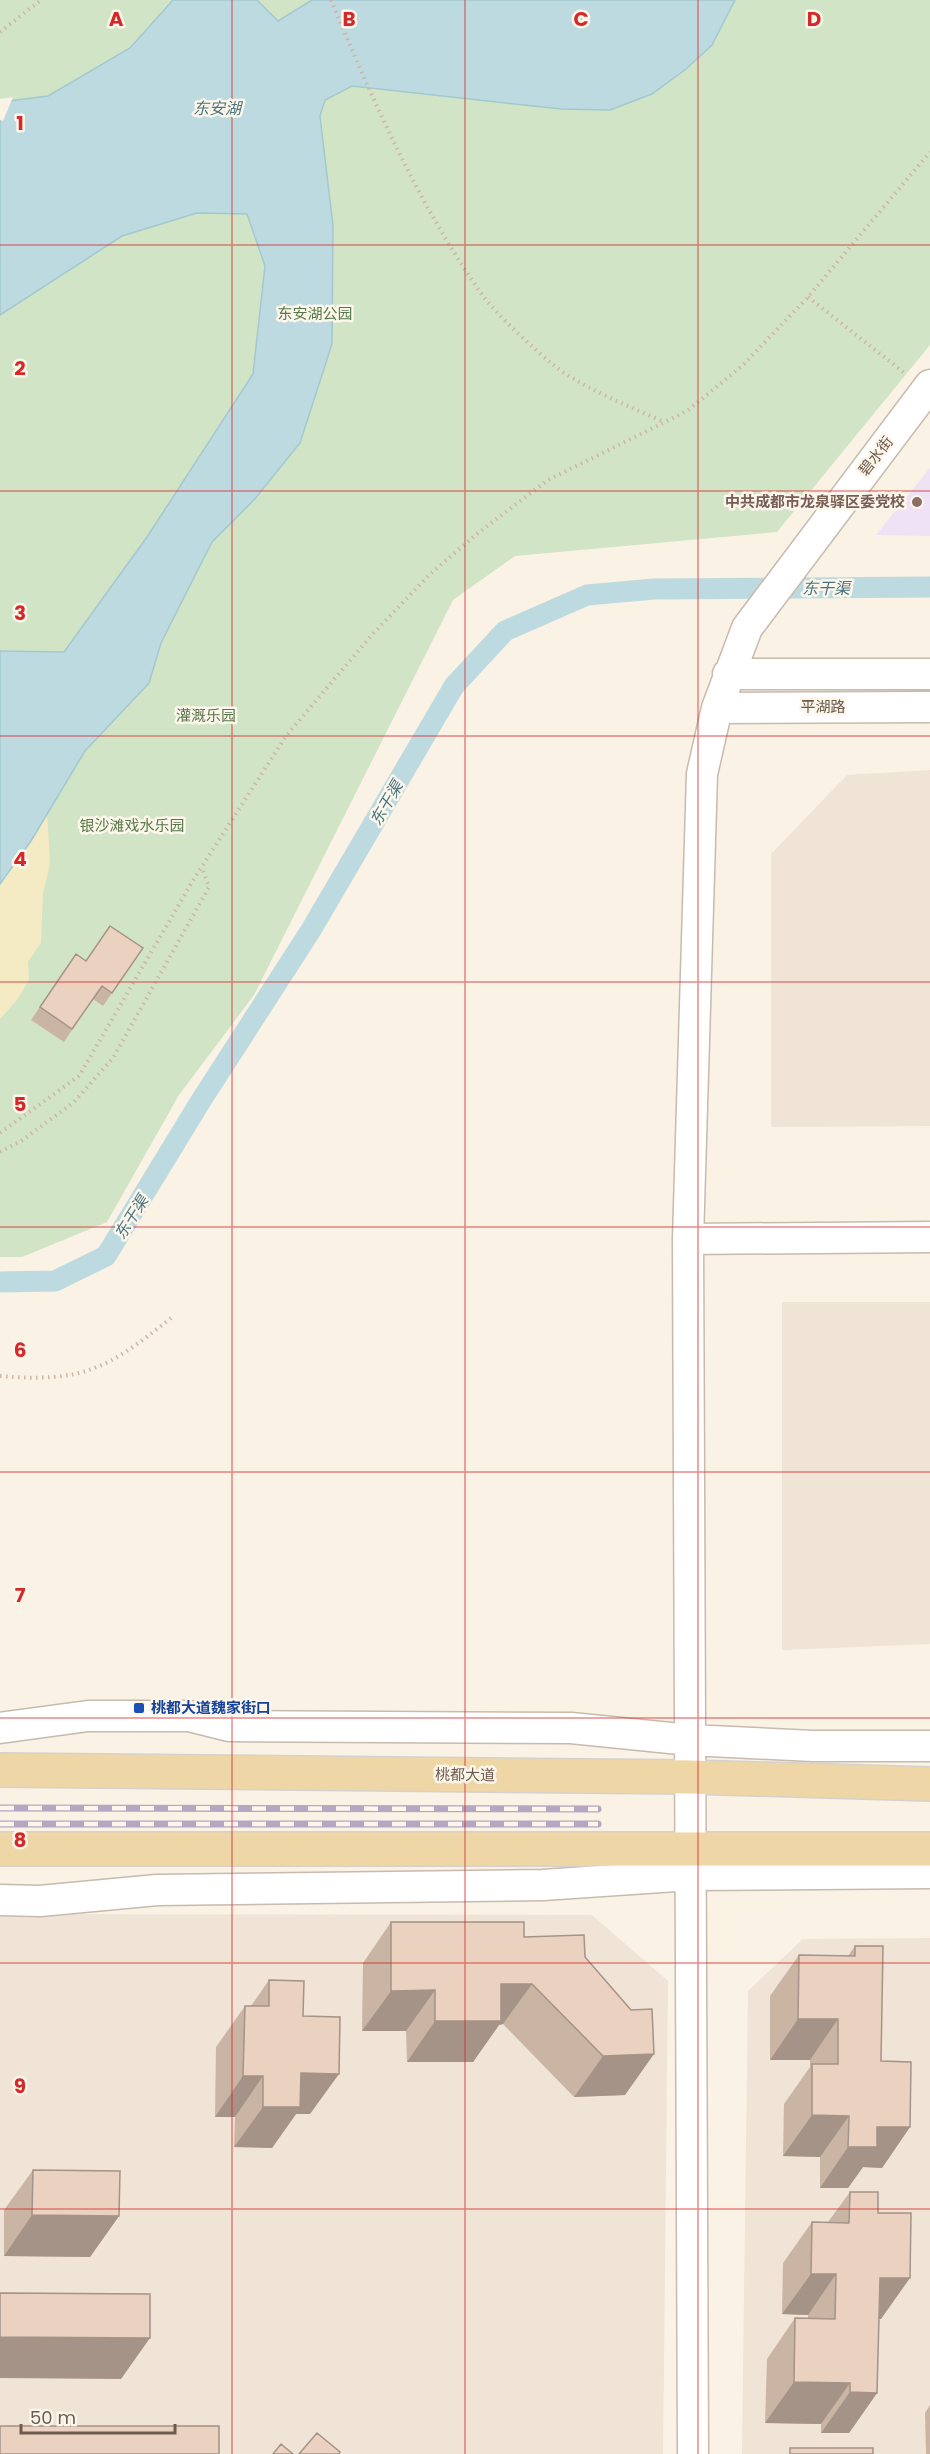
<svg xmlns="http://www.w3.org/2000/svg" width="930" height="2454" font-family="Poppins,'Noto Sans SC',sans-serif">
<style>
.residential{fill:#efe4d5}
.education{fill:#efe2f5}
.green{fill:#d1e4c6}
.sand{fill:#f4eac4}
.water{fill:#bcdae0;stroke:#a4c8d0;stroke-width:1.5}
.pier{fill:#f9f2e5}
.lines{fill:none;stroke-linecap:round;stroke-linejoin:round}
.canal{stroke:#bcdae0;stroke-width:21}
.minor-casing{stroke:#c8baad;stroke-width:33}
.major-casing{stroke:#d6d1cd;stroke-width:36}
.path{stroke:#cfb6a4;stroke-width:4;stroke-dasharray:1.5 4.5;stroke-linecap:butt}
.minor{stroke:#fff;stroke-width:30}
.major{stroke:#efd6a6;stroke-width:33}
.rail-casing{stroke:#b5a6c1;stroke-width:7}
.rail{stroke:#fcf6eb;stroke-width:4.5;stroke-dasharray:14;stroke-linecap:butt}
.wall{fill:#cab5a5}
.shaded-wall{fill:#a49386}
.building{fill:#ebd2c0;stroke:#a49386;stroke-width:1.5}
.grid{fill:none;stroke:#d62828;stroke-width:1.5;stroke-opacity:0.55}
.education-dot{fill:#8d6e63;stroke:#fcf6eb;stroke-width:2}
.transit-dot{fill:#1a4fb4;stroke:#fcf6eb;stroke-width:2}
.labels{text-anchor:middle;stroke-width:5;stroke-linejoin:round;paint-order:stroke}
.park-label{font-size:15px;fill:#57784b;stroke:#fcf6eb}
.street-label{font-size:15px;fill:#6e5a4e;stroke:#fcf6eb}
.education-label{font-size:15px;font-weight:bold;fill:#785e54;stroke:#fcf6eb;text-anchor:end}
.transit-label{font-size:15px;font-weight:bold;fill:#164399;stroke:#fcf6eb;text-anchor:start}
.water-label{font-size:16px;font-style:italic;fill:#4b757f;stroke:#fcf6eb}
.grid-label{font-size:20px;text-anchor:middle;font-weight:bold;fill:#d62828;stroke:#fcf6eb;stroke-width:5;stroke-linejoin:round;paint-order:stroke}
</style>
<rect width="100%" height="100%" fill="#f9f2e5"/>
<path class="residential" d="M930 770V1126L771 1127V854L847 775Z
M782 1302H930V1644L782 1650Z
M0 1914 592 1915 668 1981 663 2454H0Z
M930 1938V2454H742L748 1991 803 1939Z"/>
<path class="education" d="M930 468V536L876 535Z"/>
<path class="green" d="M0 0H930V345L777 532 515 556 453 600 254 995 179 1095 107 1222 22 1257H0Z"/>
<path class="sand" d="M47 811 50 864 43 894 41 943 28 962 29 980 17 1000 0 1019V884L31 841Z"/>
<path class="water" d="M173 0H257L278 21 312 0H735L712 45 686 69 652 94 610 110 561 109 352 86 325 100 320 116 333 226 332 344 300 443 254 500 212 542 161 643 149 683 85 751 31 841 0 884V651L64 652 147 537 253 374 265 266 247 214 197 213 122 236 0 315V102L48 96 130 48Z"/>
<path class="pier" d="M13 97 3 121 0 120V99Z"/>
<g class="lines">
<path class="canal" d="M0 1282 55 1281 106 1256 202 1099 311 930 454 686 505 631 587 595 654 589 930 587"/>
<defs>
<path id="minor" d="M728 674H930
M717 708 930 707
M688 1239 930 1237
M0 1728 88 1716H189L229 1726 571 1728 690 1740 813 1746H930
M0 1900 40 1901 157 1890 543 1885 691 1875 930 1873
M693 2454 688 1239 702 774 717 708 747 628 930 385"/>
<path id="major" d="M0 1770 690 1777 930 1784
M0 1849H930"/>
</defs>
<use href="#minor" class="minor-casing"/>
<use href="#major" class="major-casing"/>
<path class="path" d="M331 0C373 101 419 206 483 296 497 315 532 347 551 363 578 386 631 407 664 422
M0 32 41 0
M808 297 907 375
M0 1133 79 1076 192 882 286 736 371 636 429 575 478 533 548 480 687 411 742 366 808 297 930 152
M0 1152 21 1141 73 1103 113 1058 209 887 202 868
M0 1376C83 1383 107 1369 171 1318"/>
<use href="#minor" class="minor"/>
<use href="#major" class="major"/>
<defs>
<path id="rail" d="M0 1808 598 1809
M0 1824H598"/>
</defs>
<use href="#rail" class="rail-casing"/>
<use href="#rail" class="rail"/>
</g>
<path class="wall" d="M143 948 103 1006 93 999 64 1042 31 1020 76 954 86 961Z
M391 1922 524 1937 585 1957 625 2095 574 2097 503 2024 499 2025 473 2062H407L406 2031H362L363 1963Z
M855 1946 881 2061 910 2127 882 2168 863 2167 848 2188H820V2157L783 2156 784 2104 810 2067V2060H770V1996L799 1955 848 1956Z
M269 1980 303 2016 310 2114H296L272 2148 234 2147 235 2117H215L216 2047 245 2006H251Z
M33 2170 119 2216 90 2257 4 2256V2210Z
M850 2192 878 2213 881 2319H879L877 2393 849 2433H821V2424L765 2423 767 2359 795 2318H808V2315L782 2314 783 2263 812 2222H828Z
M930 2405V2454H926L925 2413Z"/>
<path class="shaded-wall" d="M501 1984H532L503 2024 499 2025 473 2062H407L435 2021Z
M435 1990 406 2031H362L391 1991Z
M798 2019H838L810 2060H770Z
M654 2054 625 2095 574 2097 603 2056Z
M301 2073 339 2074 310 2114H296L272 2148 234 2147 263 2107Z
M243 2076H263L235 2117H215Z
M812 2115 849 2116 820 2157 783 2156Z
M877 2127H910L882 2168 863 2167 848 2188H820L848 2147Z
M32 2215 119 2216 90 2257 4 2256Z
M811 2274H836L808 2315 782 2314Z
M880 2278H910L881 2319H851Z
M0 2337 150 2338 121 2379 0 2378Z
M794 2382 850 2383 821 2424 765 2423Z
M850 2392 877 2393 849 2433H821Z"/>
<path class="building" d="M110 926 143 948 112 993 102 986 72 1029 40 1007 76 954 86 961Z
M391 1922H524V1937L584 1935 585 1957 631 2010 652 2009 654 2054 603 2056 532 1984H501V2021H435V1990L391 1991Z
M855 1946H883L881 2061 911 2062 910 2127H877V2147H848L849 2116 812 2115V2064H838V2019H798L799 1955 855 1956Z
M269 1980 304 1981 303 2016 340 2017 339 2074 301 2073 300 2107H263V2076H243L245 2006H269Z
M33 2170 120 2171 119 2216 32 2215Z
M850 2192H878V2213H911L910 2278H880L877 2393 850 2392V2383L794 2382 795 2318 835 2319 836 2274H811L812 2222 849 2223Z
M0 2293 150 2294V2338L0 2337Z
M0 2426H219V2454H0Z
M317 2433 340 2452 339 2454H299Z
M281 2444 293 2454H273Z
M790 2448H873V2454H790Z"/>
<path class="grid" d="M232 0V2454M465 0V2454M698 0V2454M0 245H930M0 491H930M0 736H930M0 982H930M0 1227H930M0 1472H930M0 1718H930M0 1963H930M0 2209H930"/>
<circle class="education-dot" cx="917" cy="502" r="6"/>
<rect class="transit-dot" x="133" y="1702" width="12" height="12" rx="3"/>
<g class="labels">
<g class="park-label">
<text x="315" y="319">东安湖公园</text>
<text x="206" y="721">灌溉乐园</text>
<text x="132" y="831">银沙滩戏水乐园</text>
</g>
<g class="street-label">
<text transform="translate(876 456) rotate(-52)" y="5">碧水街</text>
<text x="823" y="712">平湖路</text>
<text transform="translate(465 1775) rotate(1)" y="5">桃都大道</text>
</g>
<g class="education-label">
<text x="905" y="507">中共成都市龙泉驿区委党校</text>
</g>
<g class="transit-label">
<text x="151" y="1713">桃都大道魏家街口</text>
</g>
<g class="water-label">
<text x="217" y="114">东安湖</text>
<text x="826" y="594">东干渠</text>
<text transform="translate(386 803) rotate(-60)" y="6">东干渠</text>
<text transform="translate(131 1217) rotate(-58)" y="6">东干渠</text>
</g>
</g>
<g class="grid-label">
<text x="116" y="26">A</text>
<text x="349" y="26">B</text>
<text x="581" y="26">C</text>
<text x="814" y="26">D</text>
<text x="20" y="130">1</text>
<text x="20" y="375">2</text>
<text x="20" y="620">3</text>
<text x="20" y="866">4</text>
<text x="20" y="1111">5</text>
<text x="20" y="1357">6</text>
<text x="20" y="1602">7</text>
<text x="20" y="1847">8</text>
<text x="20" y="2093">9</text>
</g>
<path d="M21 2424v9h154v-9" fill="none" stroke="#6e5a4e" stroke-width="3"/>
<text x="30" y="2424" font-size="18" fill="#6e5a4e" stroke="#fcf6eb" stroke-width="4.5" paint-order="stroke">50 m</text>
</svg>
